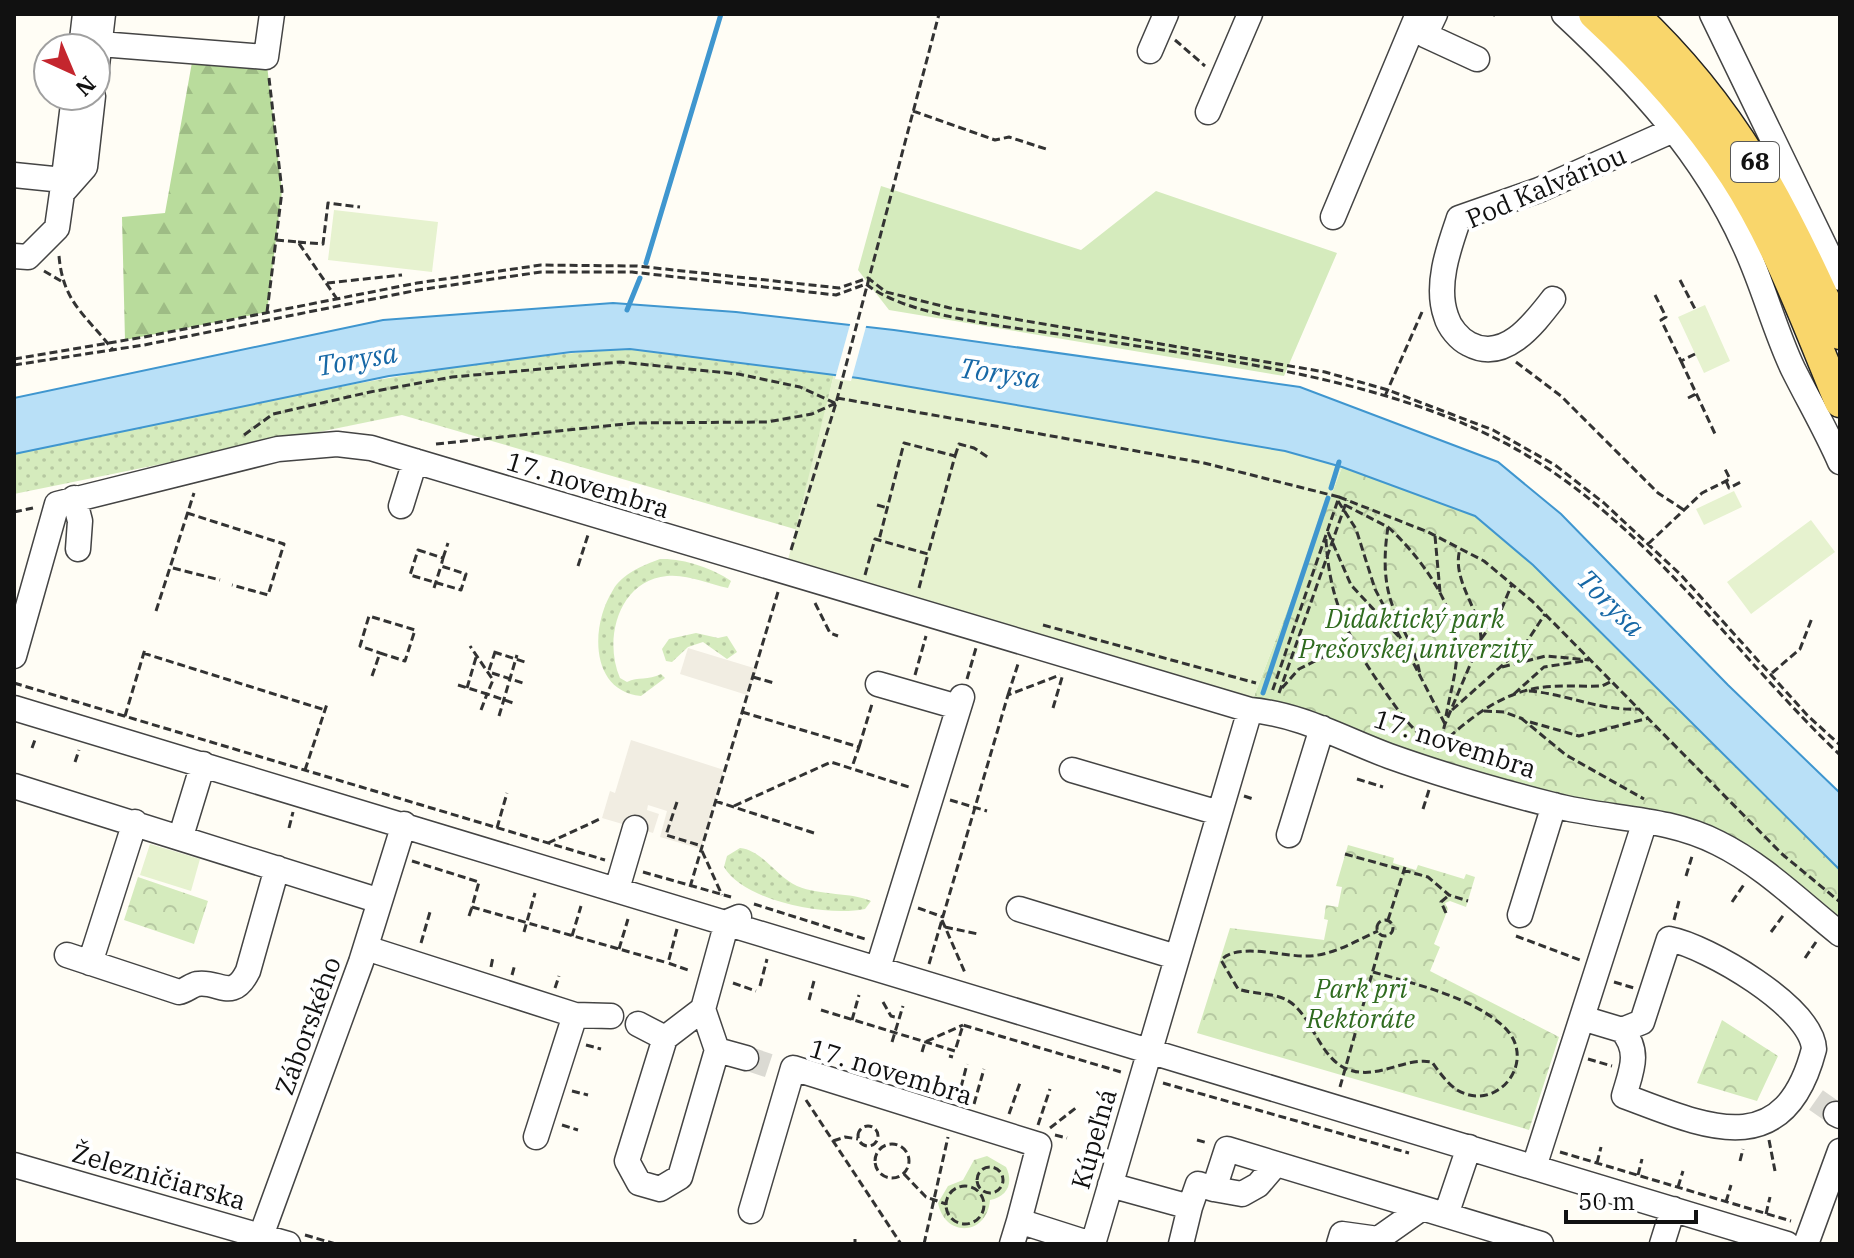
<svg xmlns="http://www.w3.org/2000/svg" width="1854" height="1258" font-family="'IBM Plex Serif',serif">
<style>
.grass{fill:url(#grass-dots)}
.forest{fill:url(#forest-firs)}
.park{fill:url(#park-crowns)}
.garden{fill:#d5ebbd}
.pitch{fill:#e6f2cf}
.plaza{fill:#f1ede2}
.water{fill:#b9e0f7;stroke:#3f96cf;stroke-width:2}
.pier{fill:#fffdf5}
.lines{fill:none;stroke-linecap:round;stroke-linejoin:round}
.stream{stroke:#3f96cf;stroke-width:5}
.minor-tunnel{stroke:#dbdad3;stroke-width:24;stroke-dasharray:24 12;stroke-linecap:butt}
.minor-casing{stroke:#444;stroke-width:27}
.major-casing{stroke:#222;stroke-width:33}
.path{stroke:#333;stroke-width:3;stroke-dasharray:8 4;stroke-linecap:butt}
.minor{stroke:#fff;stroke-width:24}
.major{stroke:#f9d66b;stroke-width:30}
.labels{text-anchor:middle;stroke-width:8;stroke-linejoin:round;paint-order:stroke}
.shield{fill:#fff;stroke:#585858;stroke-width:2}
.shield-label{font-size:24px;font-weight:bold;fill:#111}
.street-label{font-size:26px;fill:#111;stroke:#fff}
.park-label{font-size:26px;font-style:italic;fill:#2f6b1f;stroke:#fff}
.water-label{font-size:28px;font-style:italic;fill:#1768a6;stroke:#fff}
</style>
<defs>
<pattern id="grass-dots" width="8" height="8" patternUnits="userSpaceOnUse" patternTransform="scale(2)"><rect width="8" height="8" fill="#d5ebbd"/><path d="M2 2h.1M6 6h.1" fill="none" stroke="#b6c8a1" stroke-width="1.8" stroke-linecap="round"/></pattern>
<pattern id="forest-firs" width="22" height="20" patternUnits="userSpaceOnUse" patternTransform="scale(2)"><rect width="22" height="20" fill="#b9dc9c"/><path d="M5 1l3.5 6h-7zM16 11l3.5 6h-7z" fill="#9ebc85"/></pattern>
<pattern id="park-crowns" width="20" height="18" patternUnits="userSpaceOnUse" patternTransform="scale(2)"><rect width="20" height="18" fill="#d5ebbd"/><path d="M2 6a3 3 0 1 1 6 0M12 15a3 3 0 1 1 6 0" fill="none" stroke="#b6c8a1"/></pattern>
</defs>
<rect width="100%" height="100%" fill="#fffdf5"/>
<path class="grass" d="M630 349 834 374 798 530 402 415 14 494V454C218 414 421 360 630 349Z
M660 559C682 558 713 568 731 581L728 588C708 584 688 574 667 576 619 580 603 639 620 678L627 682C638 676 648 681 661 674L665 678 641 696C590 691 590 626 613 590 622 574 643 565 660 559Z
M696 633 718 638 727 636 737 652 727 659 703 642 688 647 672 662 666 661 662 649 669 639Z
M740 848C762 850 777 877 797 886 821 896 851 892 871 901L865 909C828 917 745 902 724 867L727 856Z"/>
<path class="forest" d="M194 51 266 57 282 191 267 312 125 340 122 217 165 213Z"/>
<path class="park" d="M1342 467 1475 516 1533 565 1840 870V933L1697 842 1248 712Z
M1348 845 1394 858 1393 863 1416 870 1418 865 1464 879 1466 874 1475 877 1466 907 1450 901 1445 903 1448 909 1434 944 1440 947 1430 971 1559 1037 1529 1130 1197 1033 1230 928 1324 940 1328 920 1324 919 1326 905 1338 907 1342 887 1336 886Z
M138 877 208 901 194 944 124 920Z
M1722 1020 1778 1056 1757 1101 1697 1083Z
M987 1156 1006 1167C1014 1183 1007 1197 990 1200 987 1236 945 1238 938 1203L948 1186 963 1180 974 1160Z"/>
<path class="garden" d="M881 186 1081 250 1156 191 1337 253 1284 376 889 310 858 270Z"/>
<path class="pitch" d="M334 210 438 222 432 272 328 260Z
M1705 305 1730 361 1704 373 1678 317Z
M834 374 1285 451 1342 467 1248 712 786 568Z
M1734 491 1742 507 1704 525 1696 509Z
M1811 520 1835 552 1751 614 1727 582Z
M150 844 200 859 191 891 140 875Z"/>
<path class="plaza" d="M688 648 757 669 747 695 680 674Z
M631 740 724 770 701 849 660 837 667 811 648 805 647 810 659 814 653 833 602 818 610 791 615 793Z"/>
<path class="water" d="M613 303 736 312 894 330 1300 387 1498 462 1561 514 1728 685 1840 793V870L1533 565 1475 516 1342 467 1285 451 858 378 630 349 571 352 389 376 14 454V398L383 320Z"/>
<path class="pier" d="M851 321 867 323 851 381 835 379Z"/>
<g class="lines">
<path class="stream" d="M646 263 721 14
M627 310 640 278
M1331 488 1339 462
M1263 693 1328 498"/>
<path class="minor-tunnel" d="M746 1058 773 1067
M1816 1100 1836 1114"/>
<defs>
<path id="minor" d="M1435 14 1425 35 1477 59
M1564 14C1636 81 1703 153 1744 244 1763 284 1774 329 1793 369 1809 401 1826 430 1840 462
M1712 14 1840 278
M100 44 266 57 272 14
M81 48 85 14
M1150 51 1166 14
M96 74 103 14
M1208 112 1250 14
M14 175 63 180
M62 193 74 96
M1333 217 1418 14
M14 256 28 257 57 228 62 193 85 167 93 96
M1553 299C1533 325 1504 363 1469 344 1459 339 1449 327 1446 316 1435 285 1449 247 1459 218L1539 190 1689 123
M74 498 80 521 78 549
M401 506 415 461
M14 656 57 504 278 449 337 444 371 448 1250 710 1093 1244
M878 684 958 707
M14 708 1787 1244
M1250 710C1300 714 1343 739 1389 756 1442 775 1498 791 1553 805 1609 820 1665 816 1718 843 1763 865 1801 903 1840 934
M1072 770 1219 813
M14 786 380 901
M1289 835 1322 728
M181 836 203 764
M617 889 635 828
M1019 909 1176 957
M1520 915 1554 805
M366 948 575 1015 536 1137
M67 955 179 992C185 991 192 985 197 984 219 980 232 1003 248 971L277 868
M90 963 135 822
M878 968 962 697
M703 1009 665 1038 627 1161 639 1183 660 1189 680 1177 717 1050 703 1009 727 922 739 917
M575 1015 611 1016
M1582 1018 1622 1030 1642 1022 1669 939C1707 946 1812 1007 1814 1049 1784 1165 1704 1126 1624 1096 1631 1071 1641 1052 1622 1030
M638 1024 665 1038
M717 1050 746 1058
M1836 1114 1840 1116
M1276 1164 1258 1185 1242 1194 1214 1189 1227 1149 1541 1244
M14 1165 288 1244
M1534 1167 1645 821
M1110 1185 1190 1207 1198 1184 1214 1189
M751 1211 793 1068 1039 1145 1019 1221 1091 1244
M1446 1215 1469 1147
M258 1244 361 962 404 824
M1012 1244 1019 1221
M1181 1244 1190 1207
M1339 1244 1342 1234 1378 1239 1422 1208
M1662 1244 1673 1209
M1806 1244 1840 1151"/>
<path id="major" d="M1594 14C1646 62 1695 116 1734 175 1779 244 1808 326 1840 402
M1633 14C1734 108 1785 209 1840 334"/>
</defs>
<use href="#minor" class="minor-casing"/>
<use href="#major" class="major-casing"/>
<path class="path" d="M1493 16 1494 14
M1175 40 1205 66
M913 111 995 140 1009 137 1046 149
M276 240 298 242 337 299
M298 242 323 244 328 203 360 207
M59 256C63 303 86 315 113 350
M44 271 61 281
M1680 280 1695 309
M327 283 402 275
M1655 295 1666 317 1661 320 1681 361 1695 354
M267 312 282 191 269 78
M14 359 144 337 417 283 541 265 637 266 839 288 868 278 886 292 950 308 1325 372 1388 390 1493 430 1555 465 1604 503 1681 575 1808 716 1840 745
M1681 361 1716 436
M1516 362 1561 396 1658 493 1684 510
M14 365 144 345 418 290 541 272H632L836 295 866 284C910 320 1033 329 1092 339 1225 360 1374 378 1495 438 1637 508 1728 648 1840 755
M1385 396 1422 312
M837 398 1204 463 1339 497 1272 692
M1688 398 1696 394
M244 435 273 414 370 392 452 377 620 362 738 374 800 387 835 403
M436 444 634 423 767 422 812 414 836 403
M955 456 959 444 974 448 989 458
M1726 481 1729 488 1741 482
M1339 497 1428 532 1484 561 1532 601 1782 854 1840 902
M1338 501 1356 529 1375 589 1445 724
M877 505 888 508
M1345 505 1388 527C1384 553 1383 581 1393 607 1402 630 1417 651 1420 676
M14 512 33 508
M187 513 284 544 268 595 232 585
M1388 527C1419 555 1456 605 1457 649 1457 671 1450 694 1446 716
M1328 532 1351 585 1401 639
M1435 536 1440 592
M1326 539C1329 601 1350 643 1386 693 1400 713 1415 735 1437 747
M1648 544 1702 493 1730 479 1725 469
M418 550 443 558 441 566 466 574 461 590 410 575Z
M791 550 836 403 939 14
M443 558 448 543
M578 566 588 535
M173 568 220 580
M865 575 875 539 928 554 955 456 904 443 879 540
M434 588 441 566
M919 588 928 554
M815 603 830 633 838 636
M156 611 194 493
M1043 625 1256 683
M1481 639 1499 615 1512 584
M1333 651 1346 630
M494 652 528 663
M143 653 325 710
M1502 667 1546 656 1589 660
M489 670 496 649
M492 673 523 683
M1772 673 1800 649 1812 618
M915 675 926 636
M372 676 380 653 405 661 415 630 369 616 360 646 380 653
M753 677 774 683
M967 679 976 648
M14 683 605 860
M458 685 487 694 493 680 470 646
M467 688 477 654
M1282 688 1299 669 1351 643
M1529 691C1567 694 1600 711 1638 709
M1279 693 1347 500
M1514 694 1544 667 1583 661
M1008 695 1019 661
M1053 708 1063 674
M481 710 487 694 516 704
M1452 710 1524 646 1545 614
M1484 711 1504 712 1523 719
M742 712 859 747 852 767
M125 716 145 649
M499 716 517 655
M1521 718 1566 755 1644 799
M1530 722 1579 736 1649 718
M1440 745C1467 721 1495 697 1532 689 1554 684 1579 687 1602 686L1610 682
M859 747 872 704
M32 748 36 737
M1437 752 1445 724 1481 639C1480 608 1451 580 1460 549
M75 762 79 750
M305 770 327 704
M1357 779 1383 787
M1244 796 1253 799
M950 800 987 811
M715 801 814 833
M677 802 666 835 702 846
M734 806 831 762 912 788
M1423 809 1429 790
M289 828 293 812
M497 828 507 793
M548 843 602 818
M702 851 722 895
M1345 854 1428 877 1449 895 1468 901
M412 861 479 882 472 907 668 963
M643 872 731 897
M1686 876 1693 853
M690 887 778 592
M1732 902 1745 883
M754 904 865 939
M918 908 943 917
M1446 913 1441 902 1449 895
M469 916 472 907
M942 920 966 975
M1388 920 1405 867
M1674 920 1679 901
M1377 928a8 8 0 1 1 16 0a8 8 0 1 1-16 0Z
M945 927 978 934
M677 929 668 963 691 971
M524 932 535 893
M1771 932 1785 913
M572 936 581 906
M1516 936 1580 960
M421 943 430 912
M619 949 628 919
M1805 958 1816 942
M929 964 1008 695 1060 675
M491 967 493 957
M1373 972C1414 984 1471 996 1504 1027 1539 1060 1498 1114 1457 1090 1447 1083 1439 1072 1432 1062 1403 1057 1377 1081 1347 1069 1318 1057 1313 1015 1287 1000 1274 993 1253 994 1238 989L1221 960C1238 942 1284 957 1307 956 1331 956 1356 941 1378 931
M512 975 515 964
M1614 982 1634 988
M733 983 756 991
M760 986 767 959
M555 988 559 976
M809 1000 814 981
M883 1002 891 1016 899 1018
M821 1010 955 1051 963 1025 1121 1072
M852 1020 859 995
M892 1042 903 1006
M586 1045 601 1049
M922 1052 925 1042 963 1025
M949 1056 953 1057
M1588 1059 1612 1066
M1163 1083 1409 1153
M1340 1087 1383 935
M572 1091 588 1095
M958 1099 967 1064
M806 1100 901 1244
M974 1104 984 1069
M1009 1114 1021 1080
M562 1125 578 1130
M1038 1125 1050 1089
M858 1136a10 10 0 1 1 20 0a10 10 0 1 1-20 0Z
M1050 1128 1077 1107
M1055 1135 1067 1138
M1197 1140 1208 1143
M1769 1140 1775 1171
M833 1141 845 1137 858 1139
M875 1161a17 17 0 1 1 34 0a17 17 0 1 1-34 0Z
M1560 1152 1791 1221
M1740 1161 1743 1149
M1597 1163 1601 1147
M977 1180a13 13 0 1 1 26 0a13 13 0 1 1-26 0Z
M904 1174 926 1197 946 1204
M1638 1175 1642 1159
M946 1205a19 19 0 1 1 38 0a19 19 0 1 1-38 0Z
M1678 1187 1683 1171
M1726 1202 1731 1185
M1766 1214 1770 1197
M305 1235 336 1244
M855 1244V1239
M924 1244 948 1137"/>
<use href="#minor" class="minor"/>
<use href="#major" class="major"/>
</g>
<g class="labels">
<rect class="shield" x="1731" y="142" width="48" height="40" rx="6"/>
<g class="shield-label">
<text x="1755" y="170">68</text>
</g>
<g class="street-label">
<text transform="translate(1546 187) rotate(-23)" y="9">Pod Kalváriou</text>
<text transform="translate(588 485) rotate(17)" y="9">17. novembra</text>
<text transform="translate(1455 744) rotate(18)" y="9">17. novembra</text>
<text transform="translate(308 1026) rotate(-70)" y="9">Záborského</text>
<text transform="translate(891 1072) rotate(17)" y="9">17. novembra</text>
<text transform="translate(1094 1139) rotate(-74)" y="9">Kúpeľná</text>
<text transform="translate(159 1177) rotate(16)" y="9">Železničiarska</text>
</g>
<g class="park-label">
<text x="1415" y="628">Didaktický park<tspan x="1415" dy="30">Prešovskej univerzity</tspan></text>
<text x="1361" y="998">Park pri<tspan x="1361" dy="30">Rektoráte</tspan></text>
</g>
<g class="water-label">
<text transform="translate(357 359) rotate(-10)" y="10">Torysa</text>
<text transform="translate(1000 373) rotate(8)" y="10">Torysa</text>
<text transform="translate(1611 603) rotate(45)" y="10">Torysa</text>
</g>
</g>
<rect width="1854" height="1258" fill="none" stroke="#111111" stroke-width="32"/>
<g transform="translate(72 72) rotate(136)"><circle r="38" fill="#ffffff" stroke="#a0a0a0" stroke-width="2"/>
<path d="M0-6L14 30L0 20L-14 30Z" fill="#c4262e"/>
<text y="-12" font-size="22" font-weight="bold" text-anchor="middle" fill="#111111">N</text>
</g>
<path d="M1566 1210v12h130v-12" fill="none" stroke="#111111" stroke-width="4"/>
<text x="1578" y="1210" font-size="24" fill="#111111" stroke="#ffffff" stroke-width="6" paint-order="stroke">50 m</text>
</svg>
